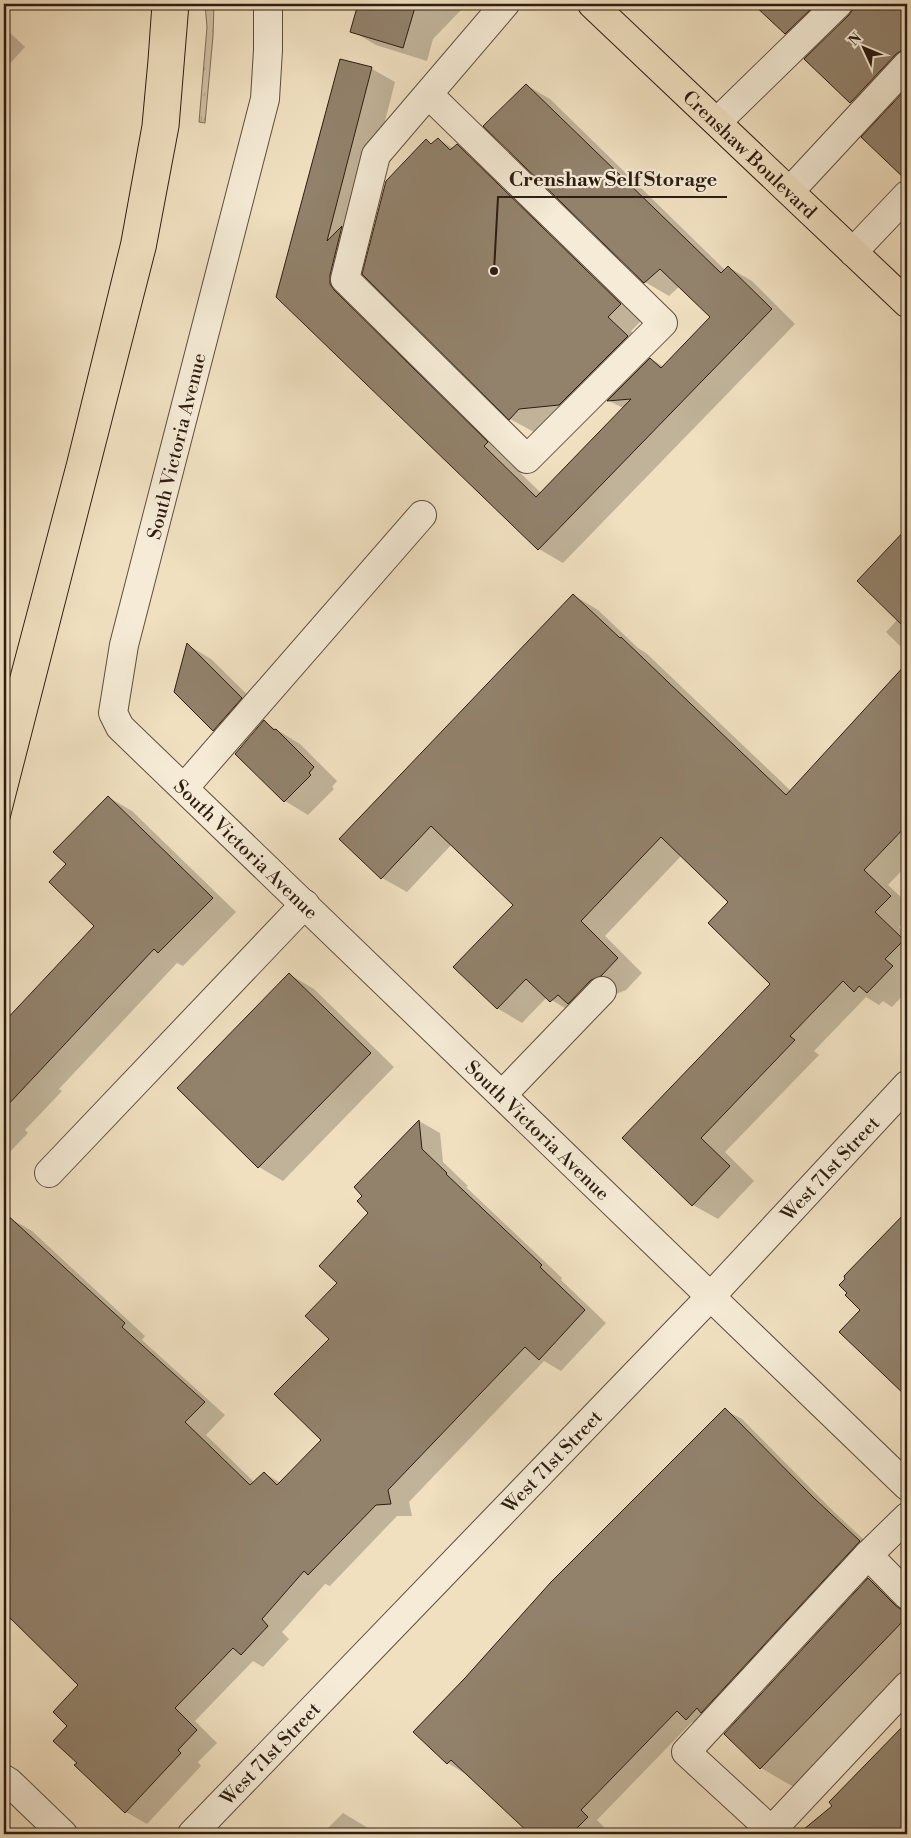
<svg xmlns="http://www.w3.org/2000/svg" width="911" height="1838" font-family="'Libre Bodoni',serif">
<style>
.grass{fill:url(#grass-tufts);stroke:#7e6e5a}
.shadow{fill:#0003}
.building{fill:#92826c;stroke:#2d1d11}
.lines{fill:none;stroke-linecap:round;stroke-linejoin:round}
.minor-casing{stroke:#5e4e3d;stroke-width:30}
.major-casing{stroke:#2d1d11;stroke-width:30}
.minor{stroke:#f5ebd6;stroke-width:28}
.major{stroke:#f0e0c0;stroke-width:28}
.tram{stroke:#2d1d11;stroke-width:1}
.labels{text-anchor:middle;stroke-width:4.5;stroke-linejoin:round;paint-order:stroke}
.street-label{font-size:19px;fill:#2d1d11;stroke:#f5ebd6}
.leader{fill:none;stroke:#2d1d11;stroke-width:2}
.callout-dot{fill:#2d1d11;stroke:#f5ebd6;stroke-width:2}
.callout-label{font-size:20px;text-anchor:middle;font-weight:bold;fill:#2d1d11;stroke:#f5ebd6;stroke-width:4.5;stroke-linejoin:round;paint-order:stroke}
</style>
<defs>
<pattern id="grass-tufts" width="24" height="20" patternUnits="userSpaceOnUse" patternTransform="scale(1.25)"><rect width="24" height="20" fill="#cfbfa2"/><path d="M3 7l-1-3M5 7V3M7 7l1-3M15 17l-1-3M17 17v-4M19 17l1-3" fill="none" stroke="#b2a48a"/></pattern>
</defs>
<rect width="100%" height="100%" fill="#f0e0c0"/>
<filter id="stains"><feTurbulence type="fractalNoise" baseFrequency=".004" numOctaves="4"/><feColorMatrix values="0 0 0 0 .2 0 0 0 0 .09 0 0 0 0 .02 0 0 0 .5 -.17"/></filter>
<radialGradient id="worn" r=".72"><stop offset=".6" stop-color="#630" stop-opacity="0"/><stop offset="1" stop-color="#630" stop-opacity=".3"/></radialGradient>
<path class="grass" d="M205 4H214L213 36 205 123 199 122 207 27Z"/>
<path class="shadow" d="M360 4H456L462 9 433 39 427 61 376 45 352 31Z
M760 4H903L907 8V81L875 116 851 102 806 59 850 16 854 8V4L810 46 786 33Z
M4 27 25 47 4 70Z
M372 69 395 82 356 235 353 289 511 456 507 460 541 493 623 408 609 401 651 359 664 367 712 317 680 286 669 296 645 282 485 126 526 85 550 99 725 270 728 267 752 281 795 324 563 563 539 549 277 296Z
M907 89V176L900 172 863 137Z
M438 139 454 149 457 145 481 159 644 318 631 331 651 350 583 418 544 422 534 432 510 419 426 141 433 145Z
M907 529V653L886 632 898 619 858 581Z
M573 595 598 610 638 648 646 653 791 791 907 665V865L888 885 907 903V919L899 927 907 935V991L892 1007 883 1001 879 1005 866 997 814 1051 819 1055 725 1152 754 1181 718 1219 693 1205 624 1138 772 984 730 902 682 855 605 936 642 973 626 990 616 994 593 1018 576 1015 547 997 522 1023 497 1008 515 905 452 844 407 892 382 878Z
M188 645 211 659 265 712 237 744 214 730Z
M264 722 300 744 337 781 332 787 334 789 308 815 285 801Z
M108 797 132 811 236 912 183 966 177 963 59 1089 62 1091 25 1130 28 1133 4 1158V1024L96 926 68 864Z
M290 975 314 989 394 1067 283 1181 259 1167 178 1088Z
M419 1121 440 1133 443 1162 468 1186 466 1187 562 1278 561 1280 606 1323 561 1371 544 1361 409 1502 412 1516H397L330 1586 325 1584 282 1632 289 1639 263 1667 253 1661 195 1721 217 1743 198 1762 201 1766 147 1824 126 1812 79 1763 69 1726 80 1685 18 1624 4 1616V1226L11 1219 32 1231 145 1336 142 1340 225 1415 206 1435 255 1483 264 1473 281 1483 323 1440 330 1339 339 1282 370 1212 364 1196 356 1187Z
M903 1218 907 1220V1395L840 1332 862 1310Z
M725 1410 742 1419 832 1510 876 1551 703 1728 692 1722 597 1820 604 1827 597 1834H519L525 1828 466 1771 464 1773 448 1763Z
M869 1579 907 1603V1675L797 1789 761 1768 725 1734Z
M907 1724V1834H801L834 1806 831 1802Z
M343 1813 368 1828 374 1834H322Z"/>
<path class="building" d="M358 4H416L403 48 350 32Z
M753 4H816L785 34Z
M853 4H895L907 15V50H902L896 54 850 103 804 59 849 15 853 9Z
M340 59 372 67 327 241 342 226 330 275V284L334 290 488 442 484 446 536 497 631 399 607 401 650 358 661 368 710 317 660 269 644 283 483 126 526 84 721 273 728 266 772 309 538 550 276 297Z
M907 88V180H906L861 137Z
M438 138 450 150 457 144 621 304 608 317 628 336 559 405 519 409 509 420 362 274 386 181 426 139 431 144Z
M907 528V630L857 581Z
M573 594 620 638 621 637 786 795 907 663V825L864 870 891 896 875 912 904 940 885 959 893 966 867 993 859 986 854 992 843 981 790 1036 795 1040 701 1138 730 1166 692 1206 622 1138 770 984 708 923 728 902 661 837 581 921 618 958 601 976 591 980 568 1004 558 995 550 1002 526 979 497 1009 453 967 513 905 431 826 381 879 339 839Z
M187 643 242 698 213 731 174 692Z
M264 720 274 730 276 729 314 767 309 773 311 775 284 802 235 754Z
M108 796 213 898 158 953 154 949 4 1109V1022L94 926 49 882 66 864 53 852Z
M289 973 371 1053 258 1168 177 1088Z
M419 1120 422 1149 447 1173 446 1174 542 1265 540 1267 585 1310 539 1360 525 1347 388 1490 391 1504 376 1505 308 1575 304 1571 262 1619 268 1626 241 1655 233 1648 175 1708 197 1730 178 1750 181 1753 125 1813 74 1765 77 1763 53 1741 67 1726 53 1712 78 1685 4 1612V1212L125 1323 122 1327 205 1402 185 1422 250 1485 264 1472 277 1485 321 1440 274 1394 329 1339 305 1316 337 1283 319 1266 368 1213 357 1201 362 1196 354 1187Z
M907 1211V1397L839 1332 860 1310 845 1295 847 1293 839 1285 845 1279 844 1276Z
M725 1408 815 1499 860 1541 701 1713 697 1708 686 1720 677 1711 581 1810 588 1817 571 1834H530L451 1760 447 1764 413 1732 465 1678 551 1582Z
M868 1578 896 1606 902 1610H907V1617L760 1769 724 1734Z
M907 1722V1834H798L832 1806 829 1802Z"/>
<g class="lines">
<defs>
<g id="minor">
<path id="s1" d="M268 4V50L265 99 124 645 113 713 120 727 907 1486"/>
<path d="M428 94 663 323 527 459 345 279 376 155 505 4"/>
<path d="M717 122 838 4"/>
<path d="M790 191 907 65"/>
<path d="M853 252 907 195"/>
<path d="M184 788 422 515"/>
<path d="M502 1095 602 991"/>
<path d="M49 1173 305 904"/>
<path d="M907 1517 868 1555 907 1595"/>
<path d="M4 1779 9 1782 63 1834"/>
<path d="M772 1831 686 1752 868 1555"/>
<path id="s2" d="M192 1834 711 1296 907 1085"/>
<path d="M768 1834 907 1686"/>
</g>
<g id="major">
<path id="s3" d="M592 4 907 303"/>
</g>
</defs>
<use href="#minor" class="minor-casing"/>
<use href="#major" class="major-casing"/>
<use href="#minor" class="minor"/>
<use href="#major" class="major"/>
<path class="tram" d="M4 699 67 461 121 241 142 125 148 60 152 4
M4 842 156 249 179 127 189 4"/>
</g>
<g class="labels">
<g class="street-label">
<text dy="7" stroke="none"><textPath href="#s3" startOffset="218">Crenshaw Boulevard</textPath></text>
<text transform="translate(176 446) rotate(-76)" y="7">South Victoria Avenue</text>
<text dy="7" stroke="none"><textPath href="#s1" startOffset="919">South Victoria Avenue</textPath></text>
<text dy="7" stroke="none"><textPath href="#s1" startOffset="1324">South Victoria Avenue</textPath></text>
<text dy="7" stroke="none"><textPath href="#s2" startOffset="922">West 71st Street</textPath></text>
<text dy="7" stroke="none"><textPath href="#s2" startOffset="518">West 71st Street</textPath></text>
<text dy="7" stroke="none"><textPath href="#s2" startOffset="112">West 71st Street</textPath></text>
</g>
</g>
<path class="leader" d="M494 271L498 197H727"/>
<circle class="callout-dot" cx="494" cy="271" r="5"/>
<g class="callout-label">
<text x="613" y="186">Crenshaw Self Storage</text>
</g>
<rect width="911" height="1838" fill="none" stroke="#f0e0c0" stroke-width="20"/>
<rect x="5" y="5" width="901" height="1828" fill="none" stroke="#2d1d11" stroke-width="2.5"/>
<rect x="10" y="10" width="891" height="1818" fill="none" stroke="#2d1d11"/>
<g transform="translate(864 48) rotate(314)" stroke="#f5ebd6" stroke-width="4" paint-order="stroke">
<path d="M0-4L9 19L0 12L-9 19Z" fill="#2d1d11"/>
<text y="-8" font-size="14" font-weight="bold" text-anchor="middle" fill="#2d1d11">N</text>
</g>
<rect width="100%" height="100%" filter="url(#stains)"/>
<rect width="100%" height="100%" fill="url(#worn)"/>
</svg>
